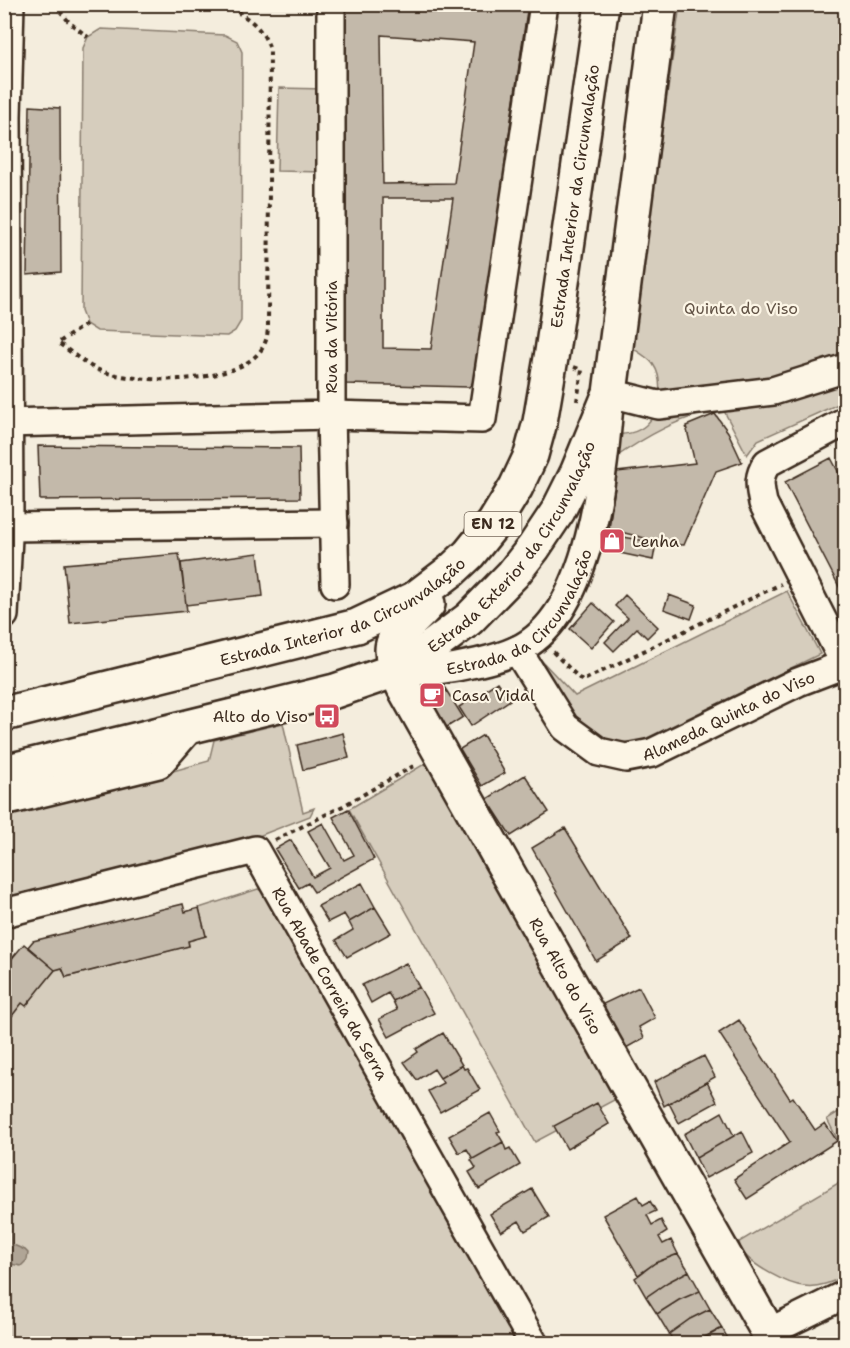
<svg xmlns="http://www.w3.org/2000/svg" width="850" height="1348" font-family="'Shantell Sans',sans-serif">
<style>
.green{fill:#d6cdbd;stroke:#887c6e;stroke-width:1.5}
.water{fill:#b0a596;stroke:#817466;stroke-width:1.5}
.building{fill:#c3b9aa;stroke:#3b2a1e;stroke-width:1.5;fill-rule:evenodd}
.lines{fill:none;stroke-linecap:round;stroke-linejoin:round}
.minor-casing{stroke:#3b2a1e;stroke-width:32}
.major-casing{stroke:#3b2a1e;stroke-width:38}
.path{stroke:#3b2a1e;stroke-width:4;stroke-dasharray:4.5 4.5;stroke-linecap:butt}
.minor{stroke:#fcf5e5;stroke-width:27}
.major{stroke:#fcf5e5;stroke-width:33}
.labels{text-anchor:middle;stroke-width:4.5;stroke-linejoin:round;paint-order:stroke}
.shield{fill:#fcf5e5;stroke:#75675a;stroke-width:1.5}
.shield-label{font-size:15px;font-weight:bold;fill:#3b2a1e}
.street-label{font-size:16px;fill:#3b2a1e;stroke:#fcf5e5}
.park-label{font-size:16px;fill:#625346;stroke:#fcf5e5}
.poi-label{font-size:16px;fill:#3b2a1e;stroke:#fcf5e5;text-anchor:start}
</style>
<rect width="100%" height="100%" fill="#f4eddd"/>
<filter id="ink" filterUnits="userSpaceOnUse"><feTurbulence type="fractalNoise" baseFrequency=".0167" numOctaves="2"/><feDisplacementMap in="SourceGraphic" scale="12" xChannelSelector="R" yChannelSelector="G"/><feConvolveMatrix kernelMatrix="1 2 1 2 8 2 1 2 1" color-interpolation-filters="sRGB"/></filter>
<g filter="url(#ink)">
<path class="green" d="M680 5H845V401L758 440 747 455 724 411C685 412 642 439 610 461L615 435C627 434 637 433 646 425 661 412 664 380 653 364 648 357 638 352 631 347Z
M101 29 225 35 237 41 242 52 241 321 235 331 227 336 97 331 86 324 81 311 83 48 88 37Z
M279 88 325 89 324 172 277 171Z
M787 591 820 654 641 741 616 743 588 731 566 710 540 659 575 696Z
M283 723 303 812 314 808 310 816 246 841 5 903V811L166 773 209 761 214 740Z
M426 763 616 1099 535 1142 349 809Z
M258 889 262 891 518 1343H5L4 1026 22 1003 26 1005 55 970 62 968 66 977 189 946 188 941 206 936 199 908Z
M845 1108V1154L827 1119Z
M845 1179V1276C832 1282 819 1288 804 1286 788 1285 751 1265 742 1251 740 1249 740 1245 739 1242Z"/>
<path class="water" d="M5 1208 10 1223 11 1244 25 1250 28 1253 27 1260 21 1266 5 1263Z"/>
<path class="building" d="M346 4H528L505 162 515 164 507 227 496 225 474 381 469 387 346 384ZM381 35 474 42 454 183 383 184ZM383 198H453L431 349 383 348Z
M30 106 60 108 61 272 27 275Z
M715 414 728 432 742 462 716 471 684 545 668 544 609 529 617 472 695 463 686 426Z
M38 446 299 448 300 498 40 500Z
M831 458 846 486V600L785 482Z
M608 534 656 543 653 560 605 550Z
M258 553 263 596 186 605 181 563Z
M179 554 187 611 70 623 64 564Z
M625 595 658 627 647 638 637 628 614 651 605 642 628 618 615 606Z
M669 595 696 605 691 619 664 609Z
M593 603 614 622 591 648 570 629Z
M497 682 510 700 471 726 459 707Z
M443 685 463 717 444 729 424 698 426 690Z
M343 733 349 758 303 770 297 745Z
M483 735 505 773 482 786 460 749Z
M525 775 549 812 511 836 487 799Z
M348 809 374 859 314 892 308 883 299 888 275 849 291 840 313 877 330 868 308 831 323 823 344 860 354 855 333 817Z
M565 828 632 939 596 961 532 848Z
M362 883 375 907 349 922 344 914 328 922 318 906Z
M183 904 185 912 199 908 206 936 188 941 189 946 66 977 62 968 55 970 28 947 33 941Z
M375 907 391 933 347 957 336 940 353 930 349 922Z
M24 944 55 970 26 1006 22 1003 4 1026V968Z
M406 963 419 987 393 1001 388 993 371 1003 362 985Z
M419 987 434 1013 389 1037 379 1019 397 1010 393 1001Z
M639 987 655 1018 639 1027 644 1038 626 1048 603 1004Z
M739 1020 790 1099 793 1097 815 1130 825 1123 837 1141 747 1199 734 1179 790 1142 719 1033Z
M443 1033 462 1065 440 1078 434 1069 417 1080 404 1062 418 1052 416 1049Z
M704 1056 715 1077 664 1106 654 1082Z
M462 1065 464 1069 467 1068 480 1090 440 1112 428 1091 443 1083 440 1078Z
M707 1082 717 1102 679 1123 669 1103Z
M597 1103 609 1124 567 1149 554 1126Z
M722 1112 734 1136 696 1158 684 1134Z
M490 1113 500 1131 497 1132 503 1142 473 1159 467 1149 459 1153 449 1136Z
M742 1131 753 1153 706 1178 696 1158Z
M503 1142 506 1150 510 1148 520 1165 479 1189 469 1172 476 1168 471 1160Z
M532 1189 549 1217 525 1231 519 1221 501 1232 490 1214Z
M638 1196 643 1205 650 1201 656 1211 647 1215 652 1225 661 1220 667 1232 659 1237 663 1244 671 1240 678 1254 655 1263 638 1275 603 1215Z
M678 1254 689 1271 668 1282 646 1297 635 1278 655 1263Z
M689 1271 700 1291 679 1300 657 1314 646 1297 668 1282Z
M700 1291 710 1309 690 1319 669 1334 657 1314 679 1300Z
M710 1309 722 1328 695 1344H675L669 1334 690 1319Z
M722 1328 731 1344H695L703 1338Z"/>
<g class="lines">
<defs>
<g id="minor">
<path d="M846 421 767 463C757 478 760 487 763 503L846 666"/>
<path d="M4 423 331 415V4"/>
<path d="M9 527 334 523"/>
<path d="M335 584 331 415 482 419 544 4"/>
<path d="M4 615 9 518 7 116 10 4"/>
<path id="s1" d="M517 650 565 727 599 752 626 758 652 753 798 682 845 664"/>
<path id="s2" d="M396 670C409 670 424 672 437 670 461 667 495 660 517 650 593 615 604 467 610 393L658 405 773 391 846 368"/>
<path d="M4 802 159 764 192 726"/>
<path id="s3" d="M4 913 255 850 534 1344"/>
<path d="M769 1332 846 1294"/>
</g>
<g id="major">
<path id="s4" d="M428 604C396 641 379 634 404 688L625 1081 775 1344"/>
<path id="s5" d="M4 714 357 626 414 599 452 570 469 554 494 523 516 487 531 455 540 422 552 352 602 4"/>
<path id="s6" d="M4 772 335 691 396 670 416 659 469 619 513 574 534 547 558 511 577 473 610 393 660 4"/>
</g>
</defs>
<use href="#minor" class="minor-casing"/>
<use href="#major" class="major-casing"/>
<path class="path" d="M54 4 70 23 88 37
M86 324 58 343C72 352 85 365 101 371 138 384 241 386 263 347 267 340 268 332 268 324L270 49C264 33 255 22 240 14L238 4
M574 367 582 370 577 401
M553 652 582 681 781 584
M275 840 343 806 417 764"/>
<use href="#minor" class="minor"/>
<use href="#major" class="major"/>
</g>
</g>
<defs>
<symbol id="shop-square" viewBox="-11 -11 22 22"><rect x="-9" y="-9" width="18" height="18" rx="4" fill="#d1495b" stroke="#fcf5e5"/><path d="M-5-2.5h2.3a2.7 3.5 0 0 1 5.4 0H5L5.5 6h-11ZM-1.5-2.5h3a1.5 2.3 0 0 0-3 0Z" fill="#fff"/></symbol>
<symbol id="cafe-square" viewBox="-11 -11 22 22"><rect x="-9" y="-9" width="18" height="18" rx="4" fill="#d1495b" stroke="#fcf5e5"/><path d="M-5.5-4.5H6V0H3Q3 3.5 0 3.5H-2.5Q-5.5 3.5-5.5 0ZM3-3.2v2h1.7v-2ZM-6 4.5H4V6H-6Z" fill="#fff"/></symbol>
<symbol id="bus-square" viewBox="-11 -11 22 22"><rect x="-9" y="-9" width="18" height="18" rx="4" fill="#d1495b" stroke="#fcf5e5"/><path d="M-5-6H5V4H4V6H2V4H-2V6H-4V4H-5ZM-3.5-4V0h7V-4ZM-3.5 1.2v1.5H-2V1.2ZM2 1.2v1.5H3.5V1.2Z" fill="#fff"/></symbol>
</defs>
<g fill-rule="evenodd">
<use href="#shop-square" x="597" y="526" width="30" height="30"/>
<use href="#cafe-square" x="417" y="680" width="30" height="30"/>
<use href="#bus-square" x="312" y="701" width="30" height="30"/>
</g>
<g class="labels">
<rect class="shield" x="464.5" y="512" width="57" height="24" rx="4.5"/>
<g class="shield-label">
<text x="493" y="529">EN 12</text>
</g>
<g class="street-label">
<text dy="6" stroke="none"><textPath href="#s5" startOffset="878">Estrada Interior da Circunvalação</textPath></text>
<text transform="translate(331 337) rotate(-90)" y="6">Rua da Vitória</text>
<text dy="6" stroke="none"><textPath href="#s6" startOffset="578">Estrada Exterior da Circunvalação</textPath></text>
<text dy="6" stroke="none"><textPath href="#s2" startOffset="150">Estrada da Circunvalação</textPath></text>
<text dy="6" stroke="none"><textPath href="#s5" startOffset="356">Estrada Interior da Circunvalação</textPath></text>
<text dy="6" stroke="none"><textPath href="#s1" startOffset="272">Alameda Quinta do Viso</textPath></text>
<text dy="6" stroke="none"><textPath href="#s4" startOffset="430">Rua Alto do Viso</textPath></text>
<text dy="6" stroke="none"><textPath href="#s3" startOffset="412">Rua Abade Correia da Serra</textPath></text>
</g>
<g class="park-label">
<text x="741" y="314">Quinta do Viso</text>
</g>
<g class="poi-label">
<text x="632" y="547">Lenha</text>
<text x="452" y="701">Casa Vidal</text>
<text x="308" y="722" text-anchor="end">Alto do Viso</text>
</g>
</g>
<rect width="850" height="1348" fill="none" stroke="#fcf5e5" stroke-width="24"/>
<rect x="12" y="12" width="826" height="1324" fill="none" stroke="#3b2a1e" stroke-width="2" filter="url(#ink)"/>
</svg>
